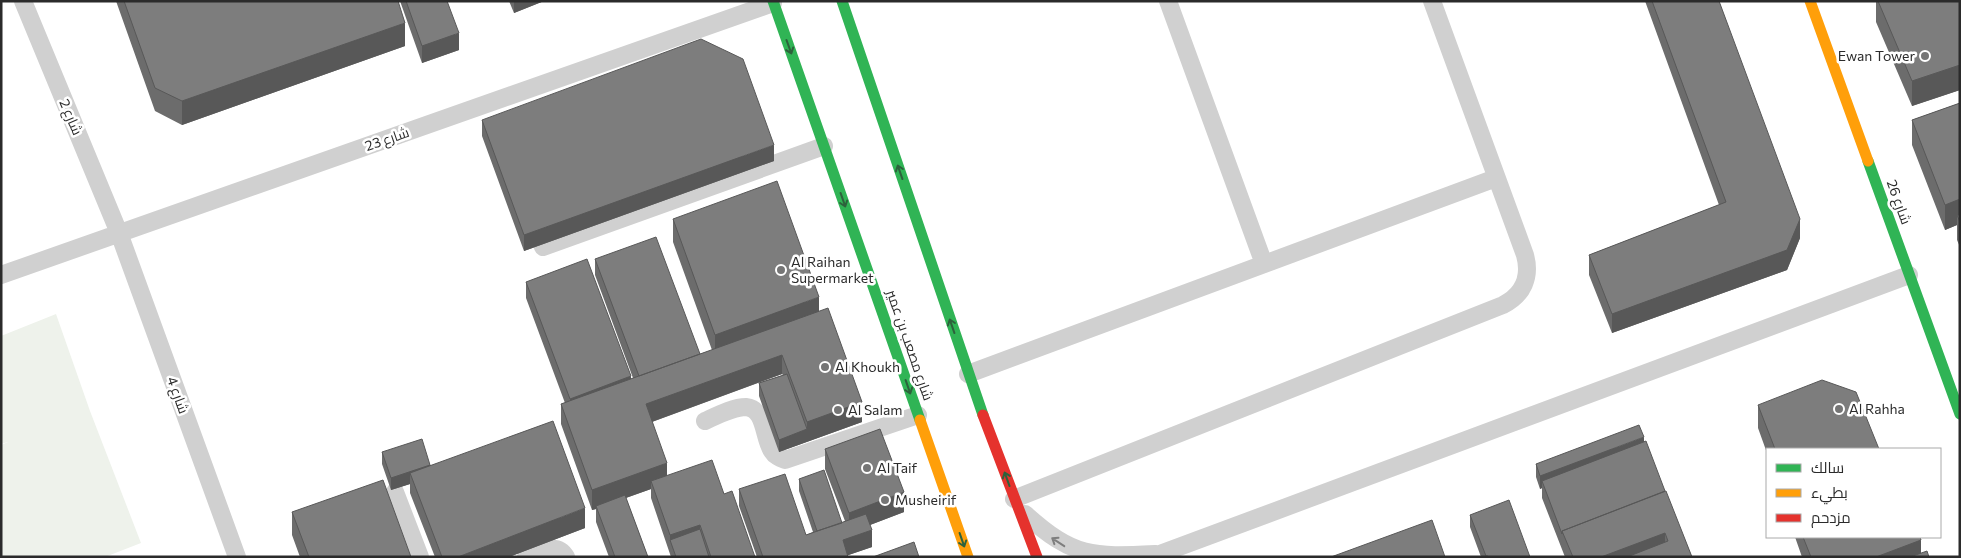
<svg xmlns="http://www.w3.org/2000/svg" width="1961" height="558" font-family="Commissioner,Cairo,sans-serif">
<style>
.park{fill:#eef2eb}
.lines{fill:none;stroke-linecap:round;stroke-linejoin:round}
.lane{stroke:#d0d0d0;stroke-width:18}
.fast{stroke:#30b455;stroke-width:11}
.slow{stroke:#ff9f0a;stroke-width:11}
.jam{stroke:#e5322d;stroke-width:11}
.wall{fill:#6c6c6c}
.shaded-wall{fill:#585858}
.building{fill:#7d7d7d;stroke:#585858}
.oneway{stroke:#2d623c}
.oneway2{stroke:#7e7e7e}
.poi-dot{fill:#757575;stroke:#fff;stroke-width:2}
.labels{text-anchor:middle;stroke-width:5;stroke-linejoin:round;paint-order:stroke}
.poi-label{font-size:14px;fill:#2b2b2b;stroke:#fff;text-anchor:start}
.street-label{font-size:14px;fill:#2b2b2b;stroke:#fff}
</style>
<rect width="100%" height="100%" fill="#fff"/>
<path class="park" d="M56 314 90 411 141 543 105 557H1V445L8 442 1 444V336Z"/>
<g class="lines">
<path class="lane" d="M23 1 119 233 237 557
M1168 1 1264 264
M543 247 824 146
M1 275 773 3
M968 374 1496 178
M705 421C716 416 733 407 746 407 766 409 763 438 772 451 775 456 780 458 785 460L918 415
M395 492 420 557
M1014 499 1503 305C1523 295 1531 277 1525 255L1432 1
M1025 514C1074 558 1092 557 1156 554
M526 557C539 552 557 541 566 557
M1152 557 1909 275"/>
<path class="fast" d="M773 1 920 420
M842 1 983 415
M1868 161 1960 414"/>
<path class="slow" d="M1810 1 1868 161
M920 420 968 557"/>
<path class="jam" d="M983 415 1037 557"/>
</g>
<path class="wall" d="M116 1H398L405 46 182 125 155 111Z
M400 1H447L459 50 422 63Z
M509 1H544L514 13Z
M1645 1H1719L1800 238 1787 270 1612 333 1589 275V255L1719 205Z
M1876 1H1960V90L1912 106 1876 22Z
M1960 103V247L1957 240V225L1945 230 1912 145V120Z
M482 120 774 161 524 251 482 136Z
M673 219 819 311 862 422 779 452 759 396V383L783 375 782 374 652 422 667 476 724 494 755 557H671L651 498V489L626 498 648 557H609L596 522V509L592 510 561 424V404L565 403 526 298V282L631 379 633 378 595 275V259L700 354 712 350 673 242Z
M1758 405 1879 449H1767V453L1758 428Z
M1644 442 1692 557H1565L1542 498V488L1540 489 1536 477V464Z
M825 449 904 512 870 525 872 547 848 555V557H757L739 506V489L806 535 813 532 799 491V479L842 523 845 521 825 469Z
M382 452 430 465 585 528 509 557H435L410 493V484L391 490 382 464Z
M292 512 411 557H300L292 535Z
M1470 515 1530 557H1481L1470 527Z
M1795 537H1920L1921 553 1929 557H1802Z"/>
<path class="shaded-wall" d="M514 1H544L514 13Z
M405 23V46L182 125V101Z
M459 33V50L422 63V46Z
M1960 65V90L1912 106V81Z
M774 145V161L524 251V235Z
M1960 199V222L1957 215V225L1945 230V205Z
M1800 219V238L1787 270 1612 333V314Z
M819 297V320L715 358V335Z
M782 355V374L646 424V404Z
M631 376V393L570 416V399Z
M862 402V422L779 452V440L807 429V422Z
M1644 437V449L1542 481V488L1540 489V476Z
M667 463V483L651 481V489L597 508 596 506V509L592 510V490Z
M430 465V477L410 473V484L391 490V478Z
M904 492V512L849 533V513Z
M585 508V528L509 557H458Z
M700 525V542L670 540V535Z
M872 530V547L843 557V540Z
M1665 533V552L1653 557H1601Z
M1921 540V557H1876Z"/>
<path class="building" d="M124 1H398L405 23 182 101 155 88Z
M406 1H447L459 33 422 46Z
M1652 1H1719L1800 219 1787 250 1612 314 1589 255 1726 202Z
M1878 1H1960V65L1912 81Z
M701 39 743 59 774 145 524 235 482 120Z
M1960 103V199L1945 205 1912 120Z
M777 181 819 297 715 335 673 219Z
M1957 215H1960V222Z
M656 237 700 354 639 376 595 259Z
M587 259 631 376 570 399 526 282Z
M828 308 862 402 807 422 782 355 646 404 667 463 592 490 561 404Z
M787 374 807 429 779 440 759 383Z
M1822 380 1856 392 1879 449H1775L1758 405Z
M553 421 585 508 458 557H442L410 473Z
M1639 425 1644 437 1540 476 1536 464Z
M880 429 904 492 849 513 825 449Z
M422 439 430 465 391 478 382 452Z
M1646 441 1665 491 1562 531V534L1542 481Z
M712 460 724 494 732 491 755 557H711L700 525 670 535 651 481Z
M824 470 842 523 817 531 799 479Z
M785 474 806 535 866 514 872 530 843 540 848 557H763L739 489Z
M383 480 411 557H309L292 512Z
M1666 491 1692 557H1627L1668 541 1665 533 1601 557H1573L1562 531Z
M625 495 648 557H615L596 506Z
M1509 500 1530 557H1488V556H1486L1470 515Z
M1432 520 1445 557H1331Z
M700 529 709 557H676L670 540Z
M1803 537H1920L1921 540 1876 557H1811Z
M914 542 919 557H873Z
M1927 551 1929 557H1910Z"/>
<defs><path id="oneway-shaft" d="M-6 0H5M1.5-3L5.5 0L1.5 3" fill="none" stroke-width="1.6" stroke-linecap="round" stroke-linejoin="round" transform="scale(1.25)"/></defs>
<g class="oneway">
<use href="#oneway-shaft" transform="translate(789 47) rotate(70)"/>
<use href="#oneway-shaft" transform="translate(900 172) rotate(-109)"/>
<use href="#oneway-shaft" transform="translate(843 200) rotate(71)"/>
<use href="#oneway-shaft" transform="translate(952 326) rotate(-109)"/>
<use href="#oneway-shaft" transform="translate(908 387) rotate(71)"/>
<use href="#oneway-shaft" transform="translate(1007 479) rotate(-110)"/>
<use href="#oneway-shaft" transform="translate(962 540) rotate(71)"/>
</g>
<use class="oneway2" href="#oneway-shaft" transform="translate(1058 542) rotate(-147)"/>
<g class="poi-dot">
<circle cx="1925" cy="56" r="5"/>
<circle cx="781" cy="270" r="5"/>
<circle cx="825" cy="367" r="5"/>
<circle cx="1839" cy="409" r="5"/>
<circle cx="838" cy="410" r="5"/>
<circle cx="867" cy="468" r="5"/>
<circle cx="885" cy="500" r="5"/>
</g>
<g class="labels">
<g class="poi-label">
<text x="1915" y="61" text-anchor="end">Ewan Tower</text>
<text x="791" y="267">Al Raihan<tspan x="791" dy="16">Supermarket</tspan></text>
<text x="835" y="372">Al Khoukh</text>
<text x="1849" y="414">Al Rahha</text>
<text x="848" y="415">Al Salam</text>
<text x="877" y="473">Al Taif</text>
<text x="895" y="505">Musheirif</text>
</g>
<g class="street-label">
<text transform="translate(71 117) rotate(67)" y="5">شارع 2</text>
<text transform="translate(387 139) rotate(-19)" y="5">شارع 23</text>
<text transform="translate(1899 202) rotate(70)" y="5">شارع 26</text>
<text transform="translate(910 345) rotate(71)" y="5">شارع مصعب بن عمير</text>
<text transform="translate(178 395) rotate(70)" y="5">شارع 4</text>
</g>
</g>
<rect width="1961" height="558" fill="none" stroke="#2b2b2b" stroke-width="5"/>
<rect x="1766" y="448" width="175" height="90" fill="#ffffff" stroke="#aaaaaa"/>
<rect x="1776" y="464" width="25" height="8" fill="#30b455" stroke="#aaaaaa"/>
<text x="1811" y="473" font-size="15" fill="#2b2b2b">سالك</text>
<rect x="1776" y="489" width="25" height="8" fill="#ff9f0a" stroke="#aaaaaa"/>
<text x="1811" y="498" font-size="15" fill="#2b2b2b">بطيء</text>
<rect x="1776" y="514" width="25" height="8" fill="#e5322d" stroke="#aaaaaa"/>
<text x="1811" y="523" font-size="15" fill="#2b2b2b">مزدحم</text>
</svg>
